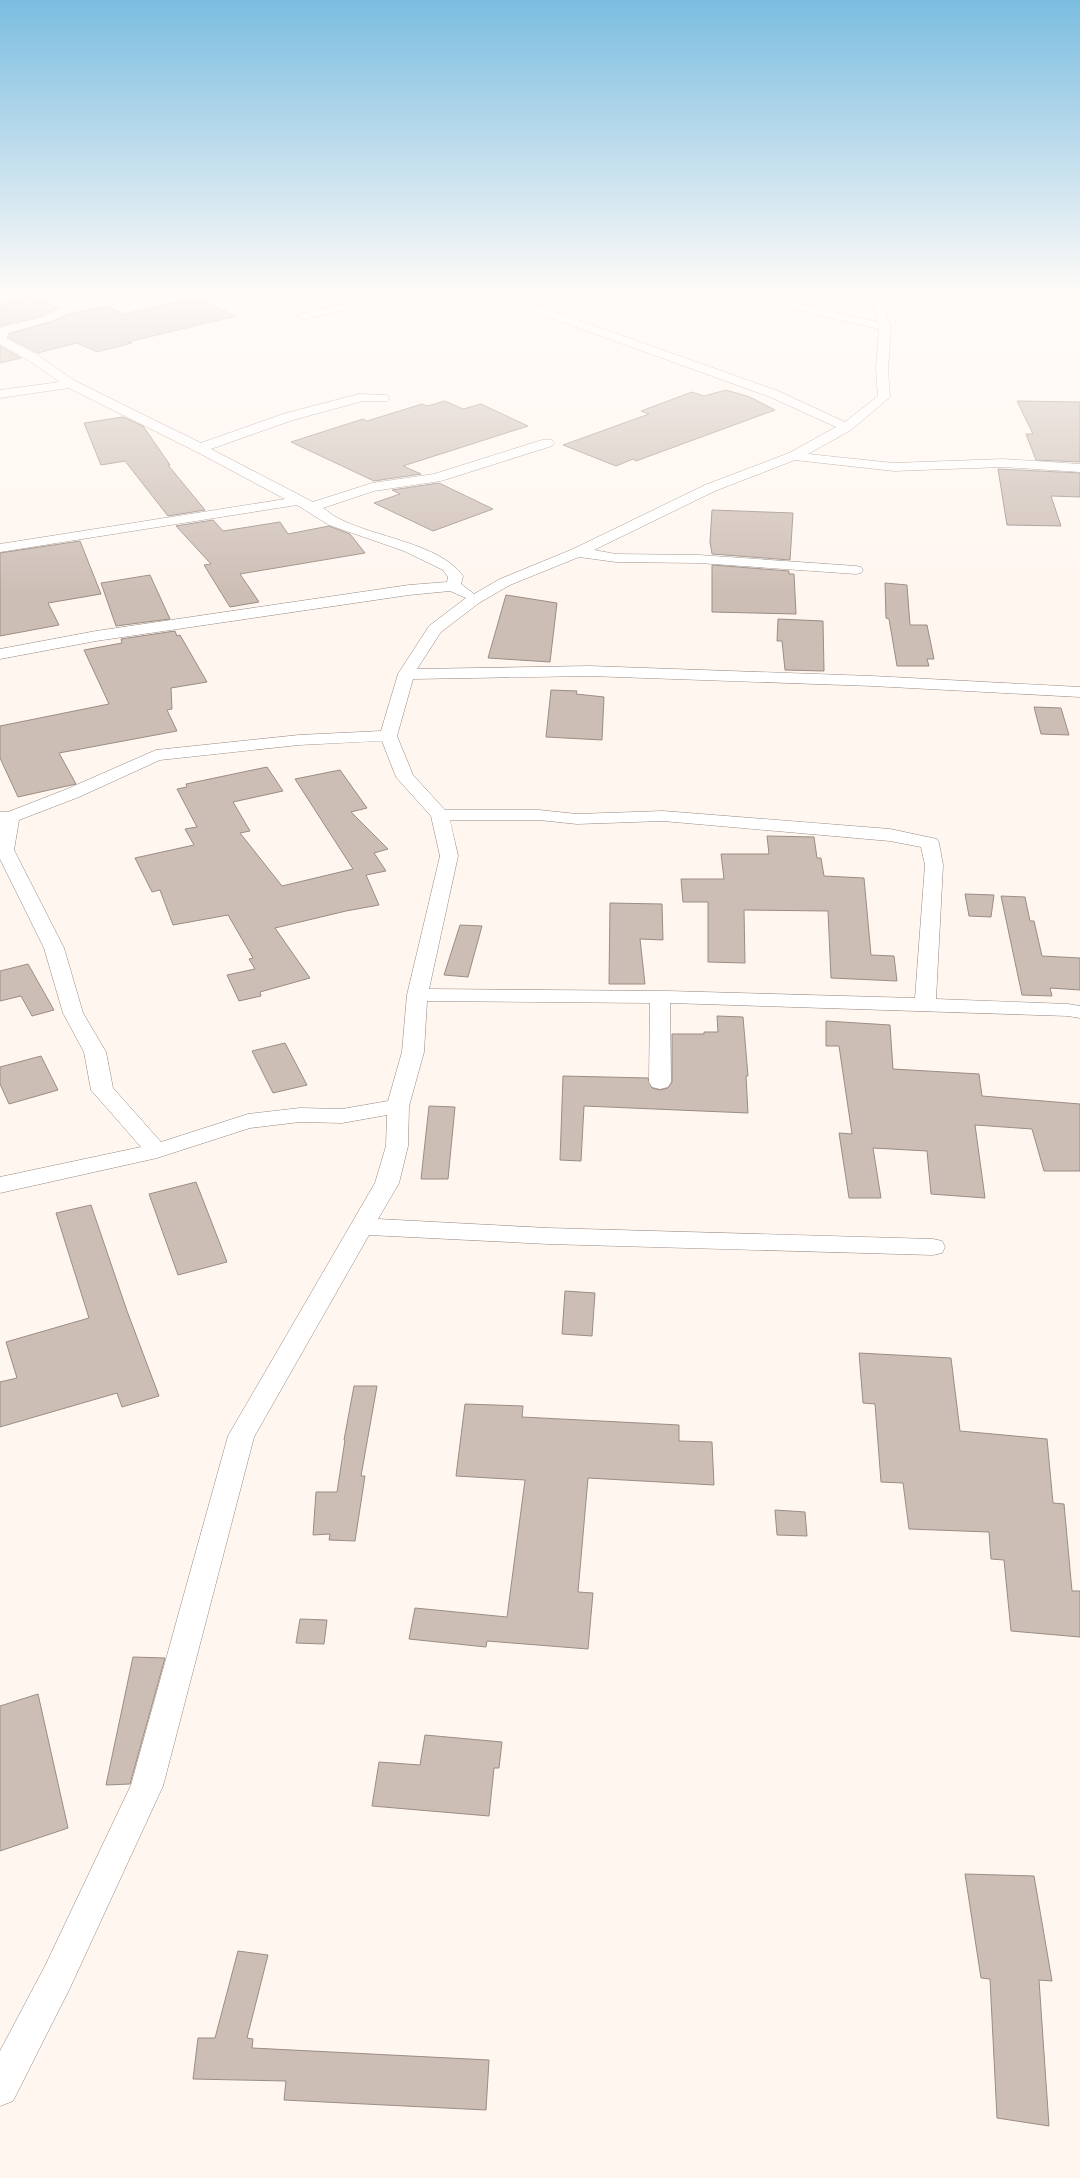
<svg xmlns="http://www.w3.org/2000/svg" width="1080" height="2178" font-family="Montserrat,sans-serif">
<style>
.building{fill:#cdbeb5;stroke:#9b8d84}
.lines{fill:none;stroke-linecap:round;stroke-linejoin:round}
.minor-casing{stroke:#968880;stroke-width:1}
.minor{fill:#fff;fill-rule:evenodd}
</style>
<rect width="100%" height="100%" fill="#fff6f0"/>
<path class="building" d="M31 296 58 308 42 316 0 326V303Z
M194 297 236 316 128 342 132 343 97 352 77 343 38 353 9 338V334L51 322 69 314 107 306 124 314Z
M0 346 21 358 0 363Z
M726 390 750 397 775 410 636 461 633 459 616 466 563 445 649 414 641 411 692 392 704 396Z
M445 401 463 409 481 404 528 426 403 466 421 474 374 481 291 442 363 419 367 421 422 404 427 406Z
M1017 401 1080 402V462L1036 460 1026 434H1033Z
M123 417 143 426 170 465H168L205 510 168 516 125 461 101 465 84 423Z
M998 469 1080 473V497L1051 496 1061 526 1007 525Z
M439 483 493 509 433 531 374 503 400 494 392 490Z
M712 510 793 513 790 560 712 554 710 542Z
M213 520 223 531 280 522 288 534 329 526 350 534 365 553 240 574 259 602 230 607 204 565 211 564 176 526Z
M80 541 101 594 48 603 59 625 0 636V553Z
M712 565 789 571V574H794L796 614 712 612Z
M150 575 170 619 116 626 101 583Z
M885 583 907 585 910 625H927L934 659H927L929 666H897L889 619 886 618Z
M506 595 557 603 550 662 488 658Z
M778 619 823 621 824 671 785 670 782 641H777Z
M175 631 177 636 180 635 207 682 171 688 172 709 167 710 177 731 59 753 76 784 18 797 0 758V726L109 704 84 650 122 643 121 639Z
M551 690 577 691 576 694 604 697 602 740 546 737Z
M1034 707 1061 708 1069 735 1041 734Z
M267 767 283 791 233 802 250 831 240 833 282 886 353 869 295 779 340 770 367 808 351 812 388 849 374 853 386 871 366 875 379 905 346 911 275 928 310 978 260 992 261 996 239 1001 227 975 255 969 249 959 253 958 228 915 173 925 160 890 152 892 135 858 194 845 185 829 197 827 177 789 187 787 186 784Z
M767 836 814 837 817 858H821L824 876 864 878 871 955 894 956 897 981 831 978 828 911 744 910 745 963 708 962V902H683L681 879H724L721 854H769Z
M965 894 994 895 991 917 969 916Z
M1001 896 1025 897 1030 921H1034L1042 956 1080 958V990L1050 988 1052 996 1022 995Z
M610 903 662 904 663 940 640 939 645 984H609Z
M460 925 482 926 468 977 444 975Z
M28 964 54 1010 32 1016 21 996 0 1001V971Z
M717 1016 743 1017 748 1076H746L748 1113 584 1106 581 1161 560 1160 563 1076 648 1078 652 1088 660 1090 668 1088 672 1082V1034H704V1032H718Z
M826 1021 890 1025 893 1069 979 1074 982 1096 1080 1104V1171H1044L1032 1129 975 1125 985 1198 931 1194 927 1151 873 1148 881 1198H849L839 1133 852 1134 839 1046H826Z
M285 1043 307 1085 273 1093 252 1051Z
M41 1056 58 1090 9 1104 0 1084V1067Z
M429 1106 455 1107 448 1179H421Z
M196 1182 227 1262 178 1275 149 1194Z
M91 1205 127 1311 159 1396 122 1407 117 1393 0 1427V1382L17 1378 6 1342 89 1318 56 1213Z
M565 1291 595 1293 592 1336 562 1334Z
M859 1353 951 1358 960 1431 1047 1439 1053 1503 1064 1504 1072 1591H1080V1637L1011 1631 1004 1560 991 1559 989 1532 909 1529 903 1483 881 1482 875 1404 863 1403Z
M354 1386H377L361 1476H365L355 1541 329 1540 330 1534 313 1535 316 1492H337L345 1440H344Z
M465 1404 523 1406 522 1417 679 1425V1441L712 1442 714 1485 588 1478 578 1592 593 1593 588 1649 487 1641 486 1647 409 1639 415 1608 507 1617 525 1480 456 1476Z
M775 1510 805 1512 807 1536 777 1535Z
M300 1619 327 1620 324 1644 296 1643Z
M133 1657 165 1658 130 1784 106 1785Z
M38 1694 68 1828 0 1851V1706Z
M425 1735 502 1742 499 1768H494L489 1816 372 1806 379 1762 420 1765Z
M965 1874 1034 1876 1052 1981 1039 1980 1049 2126 997 2118 990 1979 981 1978Z
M238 1951 268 1955 247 2038 253 2039 252 2048 489 2060 486 2110 284 2100 286 2081 193 2079 198 2038H215Z"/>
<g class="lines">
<defs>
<path id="minor" d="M125 290H143L141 292 80 307 51 321 8 333 7 339 36 354 75 381 201 443 283 414 359 394 387 395 389 398 387 401H363L293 420 211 449 313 502 372 483 434 474 542 440H552L554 443 552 446 441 481 374 491 323 508C328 511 333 516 338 518 372 537 440 543 463 576L461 584 474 594 500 579 573 549 705 485 789 453 836 427 770 397 479 292 478 290H493L778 391 845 422 878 396 876 369 879 329 725 293 719 290H738L878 322 867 290H878L891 327 888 369 890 397 851 430 808 454 894 463 1003 459 1080 464V472L1003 467 894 471 795 460 715 491 594 550 616 554 699 555 856 566 861 567 863 570 861 573 856 574 699 563 616 562 579 557 510 585 479 603 441 632 417 669 589 666 872 676 1080 687V697L872 686 589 676 413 679 397 736 413 775 445 810H539L577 814 663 811 890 829 937 839 939 843 943 865 936 999 1068 1004 1080 1006V1018L1068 1016 670 1003 671 1082 668 1087 660 1089 652 1087 649 1082 650 1003 427 1001 424 1052 409 1106 408 1146 399 1183 378 1219 548 1228 933 1239 942 1241 945 1247 942 1253 933 1255 548 1244 369 1235 254 1437 163 1786 69 1990 13 2101 0 2106V2051L45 1966 131 1785 228 1436 375 1183 386 1146 387 1115 342 1123 300 1122 250 1128 157 1158 0 1193V1177L141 1147 91 1090 84 1052 63 1013 44 948 0 859V812H8L67 789 156 750 299 735 381 731 398 674 429 626 466 598 450 591 409 595 96 641 0 659V649L96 631 409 585 447 582 448 577 443 570 404 551 329 525 297 505 0 552V544L285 499 195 451 69 388 0 398V390L60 382 28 360 0 344V328L43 317 72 303ZM382 741 396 777 431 816 440 856 407 995 402 1052 388 1101 342 1109 300 1108 248 1114 161 1142 113 1088 106 1052 83 1013 64 948 14 850 19 820 79 797 160 760 299 745ZM450 820H539L577 824 663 821 890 841 921 847 925 865 915 998 668 991 429 989 458 856Z
M397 290H415L413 292 302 320 296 317 298 315Z"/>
</defs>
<use href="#minor" class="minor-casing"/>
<use href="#minor" class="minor"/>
</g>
<linearGradient id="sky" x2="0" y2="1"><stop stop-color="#7bbde0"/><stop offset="0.49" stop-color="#fffbf8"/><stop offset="1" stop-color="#fffbf8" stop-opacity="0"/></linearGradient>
<rect width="1080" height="595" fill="url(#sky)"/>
</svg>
